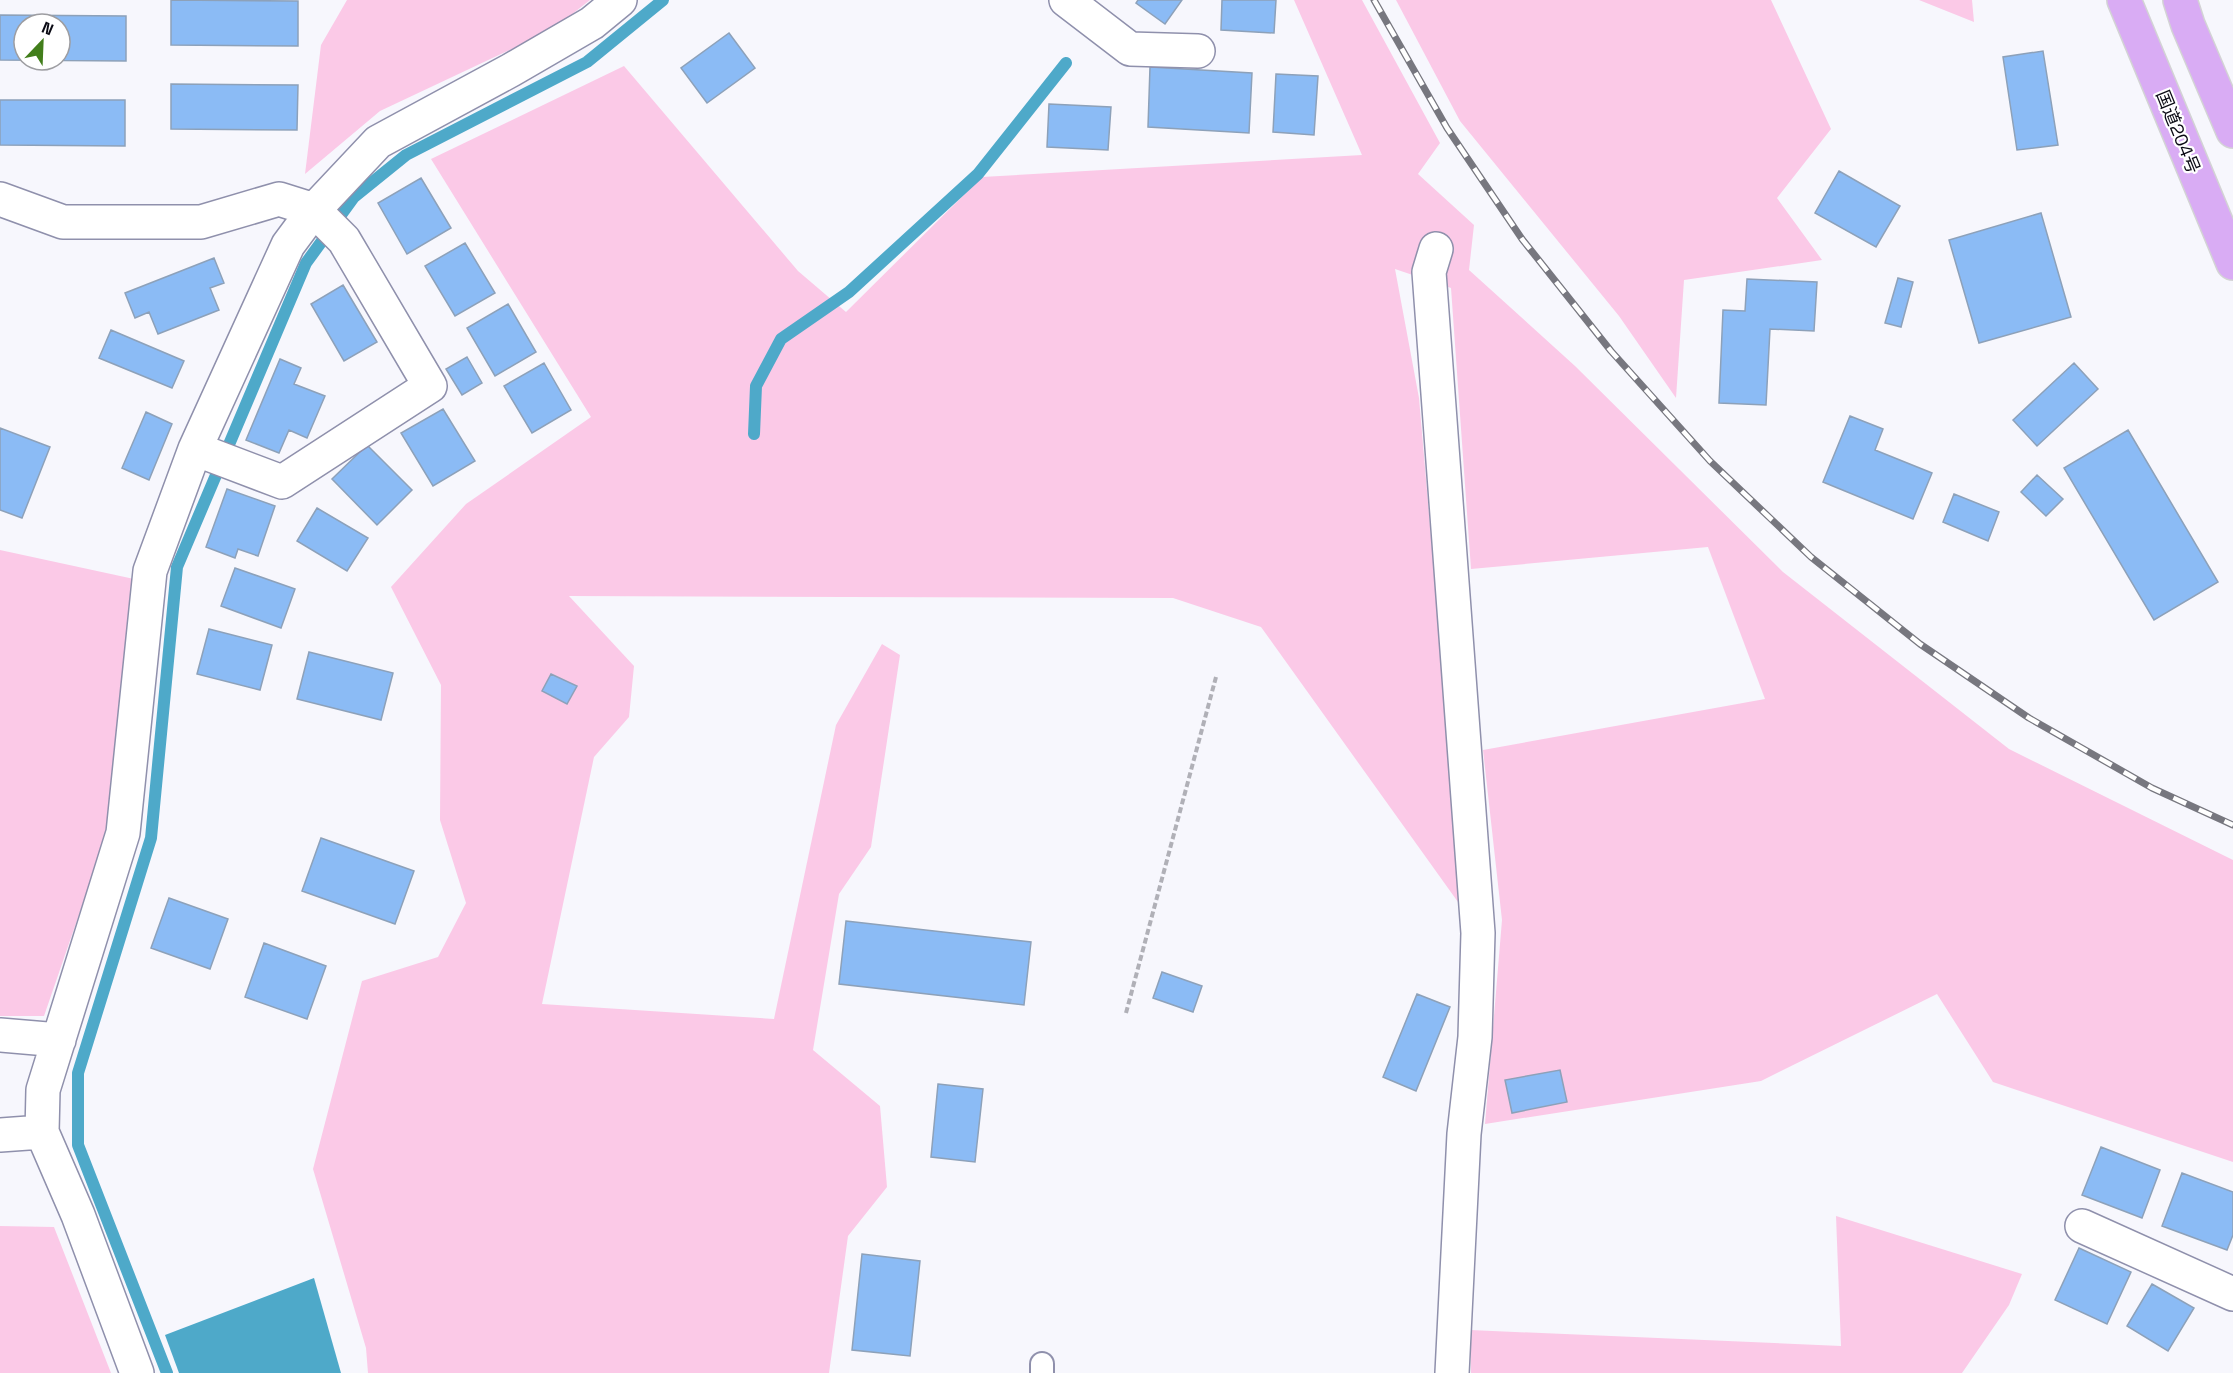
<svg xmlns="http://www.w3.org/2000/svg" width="2233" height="1373" font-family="'Space Grotesk','Noto Sans JP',sans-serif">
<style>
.green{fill:#fbc9e7}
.water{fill:#4ea9c9}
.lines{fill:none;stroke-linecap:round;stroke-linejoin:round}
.stream{stroke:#4ea9c9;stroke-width:12}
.building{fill:#8bbbf5;stroke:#8da1b9;stroke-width:1.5;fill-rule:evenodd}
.lane-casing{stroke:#8f90ac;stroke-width:26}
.street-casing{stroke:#8f90ac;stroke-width:36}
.highway-casing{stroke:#d3d3d5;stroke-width:36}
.path{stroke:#b0b0b7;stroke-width:4;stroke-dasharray:6 3;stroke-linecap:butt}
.lane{stroke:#fff;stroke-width:22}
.street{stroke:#fff;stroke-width:33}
.highway{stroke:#d9acf4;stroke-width:33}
.rail-casing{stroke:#77777f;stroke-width:7}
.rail{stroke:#fff;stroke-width:4.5;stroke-dasharray:14;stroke-linecap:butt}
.labels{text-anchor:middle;stroke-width:4.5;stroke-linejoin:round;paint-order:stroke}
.street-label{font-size:18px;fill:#0a0a14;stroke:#fff}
</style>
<rect width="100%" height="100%" fill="#f7f7fd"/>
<path class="green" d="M347 0H590L552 30 380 111 305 174 321 45Z
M1294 0H1362L1440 143 1418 174 1474 225 1469 270 1575 366 1783 572 2009 749 2233 860V1162L1993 1082 1937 994 1761 1081 1485 1124 1502 920 1483 750 1765 699 1708 547 1471 569 1451 288 1395 269 1419 398 1463 909 1261 627 1173 598 569 596 634 666 629 717 594 757 542 1004 774 1019 836 725 882 644 900 655 871 847 839 894 813 1050 880 1106 887 1187 848 1236 829 1373H368L366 1348 313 1169 362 981 438 957 466 903 440 820 441 685 391 587 466 504 591 417 431 159 624 66 798 271 846 312 982 177 1362 155Z
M1396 0H1771L1831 129 1777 198 1822 260 1684 280 1676 398 1619 316 1460 121Z
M1919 0H1972L1974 22Z
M0 550 134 579 105 839 44 1016H0Z
M1836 1216 2022 1274 2009 1305 1962 1373H1471L1470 1330 1841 1346Z
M0 1226 54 1227 111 1373H0Z"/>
<path class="water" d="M314 1278 341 1373H179L165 1335Z"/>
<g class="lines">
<path class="stream" d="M754 434 756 386 781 339 849 292 978 174 1066 63
M167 1373 78 1145V1073L151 838 177 567 306 263 354 197 406 155 587 62 663 0"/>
</g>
<path class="building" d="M171 0 298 1V46L171 45Z
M1138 0H1182L1165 24 1136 3Z
M1222 0H1276L1274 33 1221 30Z
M0 15 126 16V61L0 60ZM24 24H60V60H24Z
M729 33 755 68 707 103 681 68Z
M2043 51 2058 145 2017 150 2003 57Z
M1150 67 1252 73 1249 133 1148 127Z
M1276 74 1318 76 1314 135 1273 132Z
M171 84 298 85 297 130 171 129Z
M0 100H125V146L0 145Z
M1049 104 1111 107 1108 150 1047 147Z
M1839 171 1900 206 1876 247 1815 213Z
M421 178 451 228 407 254 378 203Z
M2041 213 2071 317 1979 343 1949 240Z
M465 243 495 293 455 316 425 266Z
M214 258 224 283 210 288 219 310 158 334 149 312 135 318 125 293Z
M1898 278 1913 282 1901 327 1885 323Z
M1747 279 1817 282 1814 331 1770 329 1766 405 1719 403 1723 310 1745 311Z
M343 285 377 342 344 361 311 304Z
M508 304 536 352 495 376 467 328Z
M111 330 184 361 172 388 99 358Z
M467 357 482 383 462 395 446 369Z
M280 359 301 368 294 384 325 396 307 438 289 430 279 453 246 440Z
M544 363 571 410 532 433 504 386Z
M2074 363 2098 389 2037 446 2013 420Z
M443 409 475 461 433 486 401 433Z
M146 412 172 424 149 480 122 468Z
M1850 416 1883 429 1875 450 1932 473 1913 519 1823 482Z
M0 428 50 447 22 518 0 510Z
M2128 430 2218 582 2154 620 2064 468Z
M367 445 412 490 377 525 332 479Z
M2037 475 2063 499 2046 516 2021 492Z
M227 489 275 506 258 556 238 549 235 558 206 547Z
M1954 494 1999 512 1988 541 1943 522Z
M317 508 368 538 347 571 297 541Z
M235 568 295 589 281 628 221 606Z
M209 629 272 645 260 690 197 674Z
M309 652 393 673 381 720 297 699Z
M551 674 577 686 567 704 542 691Z
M321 838 414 871 395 924 302 891Z
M169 898 228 919 210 969 151 948Z
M846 921 1031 942 1024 1005 839 984Z
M264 943 326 966 307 1019 245 997Z
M1162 972 1202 986 1193 1012 1153 998Z
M1417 994 1450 1007 1416 1091 1383 1077Z
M1560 1070 1567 1102 1512 1113 1505 1080Z
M938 1084 983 1089 975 1162 931 1157Z
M2101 1147 2160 1170 2142 1218 2082 1195Z
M2182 1173 2233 1192V1235L2227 1250 2162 1226Z
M2079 1248 2131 1272 2107 1324 2055 1300Z
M862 1254 920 1261 910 1356 852 1350Z
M2152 1284 2194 1308 2168 1351 2127 1326Z"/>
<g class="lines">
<defs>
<path id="lane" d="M1042 1373V1364"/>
<path id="street" d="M1066 0 1130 49 1198 51
M0 199 63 222H201L279 199 314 210 344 240 430 386 282 482 195 449
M1436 249 1429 272 1478 933 1475 1037 1464 1134 1452 1373
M0 1035 59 1040
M0 1135 42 1132
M2082 1226 2233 1294
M137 1373 78 1215 42 1132 43 1090 123 833 150 571 195 449 288 245 314 210 378 142 511 70 592 23 620 0"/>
<path id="highway" d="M2124 0 2233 263
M2180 0 2188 25 2233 131"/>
</defs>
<use href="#lane" class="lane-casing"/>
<use href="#street" class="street-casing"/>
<use href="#highway" class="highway-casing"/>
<path class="path" d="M1126 1013 1216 677"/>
<use href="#lane" class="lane"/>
<use href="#street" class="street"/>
<use href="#highway" class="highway"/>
<defs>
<path id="rail" d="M1374 0 1447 128 1522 239 1611 351 1710 461 1811 557 1920 644 2029 718 2152 788 2233 825"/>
</defs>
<use href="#rail" class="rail-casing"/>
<use href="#rail" class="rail"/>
</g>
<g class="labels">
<g class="street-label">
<text transform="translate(2178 132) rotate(68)" y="6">国道204号</text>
</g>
</g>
<g transform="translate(42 42) rotate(23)"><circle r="28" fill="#ffffff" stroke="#9d9da1" stroke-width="1.5"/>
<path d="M0-4.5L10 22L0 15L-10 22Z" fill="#427e1b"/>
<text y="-9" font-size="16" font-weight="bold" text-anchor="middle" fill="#0a0a14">N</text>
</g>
</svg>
